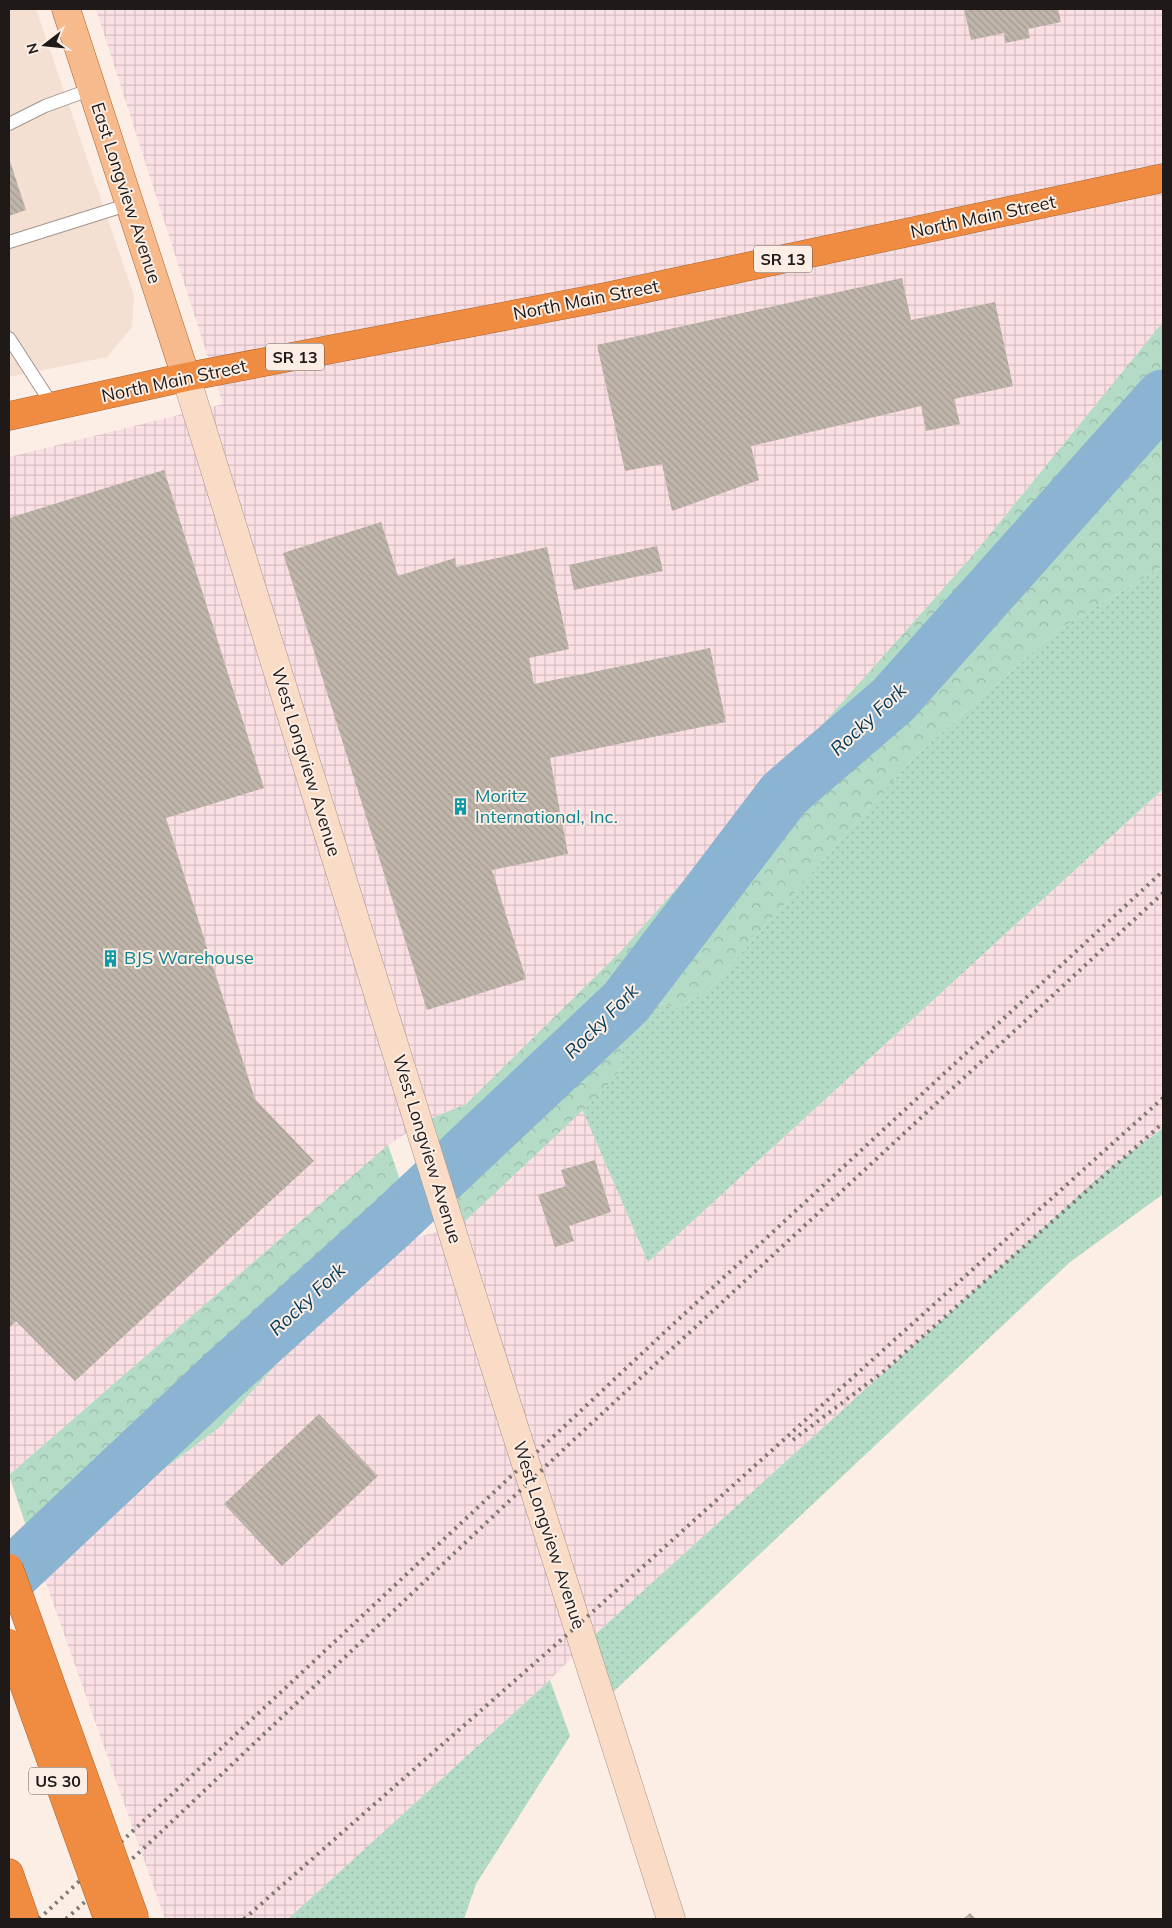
<svg xmlns="http://www.w3.org/2000/svg" width="1172" height="1928" font-family="Mulish,sans-serif">
<style>
.built{fill:#f4e0d2}
.industrial{fill:url(#industrial-grid)}
.grass{fill:url(#grass-dots)}
.forest{fill:url(#forest-crowns)}
.lines{fill:none;stroke-linecap:round;stroke-linejoin:round}
.river{stroke:#8ab4d1;stroke-width:55}
.building{fill:url(#building-back-hatch)}
.lane-casing{stroke:#a2958d;stroke-width:14}
.secondary-casing{stroke:#a2958d;stroke-width:29}
.primary-casing{stroke:#a76432;stroke-width:29}
.highway-casing{stroke:#a76432;stroke-width:29}
.lane{stroke:#fff;stroke-width:12}
.secondary{stroke:#fadcc6;stroke-width:28}
.primary{stroke:#f6ba8d;stroke-width:28}
.highway{stroke:#f08c41;stroke-width:28}
.rail{stroke:#807772;stroke-width:4;stroke-dasharray:2.5 5;stroke-linecap:butt}
.highway-bridge-casing{stroke:#a76432;stroke-width:29;stroke-linecap:butt}
.highway-bridge{stroke:#f08c41;stroke-width:28}
.labels{text-anchor:middle;stroke-width:4;stroke-linejoin:round;paint-order:stroke}
.shield{fill:#fceee5;stroke:#615a55;stroke-width:1}
.shield-label{font-size:16px;font-weight:bold;fill:#1f1a17}
.street-label{font-size:18px;fill:#1f1a17;stroke:#fceee5}
.culture-label{font-size:18px;fill:#0d838f;stroke:#fceee5;text-anchor:start}
.water-label{font-size:19px;font-style:italic;fill:#043c59;stroke:#fceee5}
</style>
<defs>
<pattern id="industrial-grid" width="8" height="8" patternUnits="userSpaceOnUse" patternTransform="scale(1.25)"><rect width="8" height="8" fill="#fadfe5"/><path d="M0 4h8M4 0v8" fill="none" stroke="#d6bfc4"/></pattern>
<pattern id="grass-dots" width="8" height="8" patternUnits="userSpaceOnUse" patternTransform="scale(1.25)"><rect width="8" height="8" fill="#b3dbc6"/><path d="M2 2h.1M6 6h.1" fill="none" stroke="#9abba9" stroke-width="1.8" stroke-linecap="round"/></pattern>
<pattern id="forest-crowns" width="20" height="18" patternUnits="userSpaceOnUse" patternTransform="scale(1.25)"><rect width="20" height="18" fill="#b3dbc6"/><path d="M2 6a3 3 0 1 1 6 0M12 15a3 3 0 1 1 6 0" fill="none" stroke="#9abba9"/></pattern>
<pattern id="building-back-hatch" width="6" height="6" patternUnits="userSpaceOnUse" patternTransform="scale(1.25)"><rect width="6" height="6" fill="#bfb5aa"/><path d="M-1 5l2 2M0 0l6 6M5-1l2 2" fill="none" stroke="#a49b92"/></pattern>
</defs>
<rect width="100%" height="100%" fill="#fceee5"/>
<path class="built" d="M9 9H36L134 296 132 327 107 357 9 377Z"/>
<path class="industrial" d="M96 9H1163V322L973 555 621 951 466 1104 429 1119 388 1145 9 1475V457L223 404Z
M1163 789V1128L1107 1170 589 1640 550 1680 288 1919H165L29 1535H66L102 1515 220 1427 353 1279 390 1246 462 1224 582 1109 648 1262Z"/>
<path class="grass" d="M1163 566V789L648 1262 582 1109 600 1094 621 1069 622 1021 645 999 677 1008 708 991 912 759 1058 630Z
M1163 1128V1194L1069 1263 611 1694 589 1640 1107 1170Z
M550 1680 570 1736 476 1884 464 1919H288Z"/>
<path class="forest" d="M1163 322V566L1058 630 912 759 708 991 677 1008 645 999 622 1021 621 1069 600 1094 462 1224 429 1119 466 1104 621 951 973 555Z
M388 1145 419 1235 390 1246 353 1279 220 1427 102 1515 66 1535H29L9 1475Z"/>
<g class="lines">
<path class="river" d="M9 1577 220 1378 394 1221 626 1002 784 794 893 700 1163 397"/>
</g>
<path class="building" d="M964 9H1058L1061 22 1028 29 1030 38 1005 43 1004 33 971 40Z
M9 158 26 210 9 216Z
M902 278 911 320 995 302 1013 386 954 399 960 424 926 431 921 406 751 446 759 480 672 511 662 464 625 471 597 345Z
M164 470 264 788 166 818 255 1099 314 1161 75 1381 16 1321 9 1328V518Z
M381 522 398 576 455 558 456 567 547 547 569 649 529 658 534 684 710 648 726 722 550 758 568 854 492 870 526 979 427 1010 283 553Z
M657 546 663 571 574 590 569 565Z
M595 1160 611 1212 569 1226 574 1241 555 1247 538 1195 566 1186 561 1170Z
M319 1414 378 1476 282 1566 224 1504Z
M970 1913 976 1919H963Z"/>
<g class="lines">
<defs>
<path id="lane" d="M9 124 45 106 92 89
M9 242 130 204
M9 338 53 406"/>
<path id="secondary" d="M186 377 466 1276 671 1919"/>
<path id="primary" d="M66 9 186 377"/>
<path id="highway" d="M9 416 186 377 605 297 1163 178
M9 1873 25 1919"/>
</defs>
<use href="#lane" class="lane-casing"/>
<use href="#secondary" class="secondary-casing"/>
<use href="#primary" class="primary-casing"/>
<use href="#highway" class="highway-casing"/>
<use href="#lane" class="lane"/>
<use href="#secondary" class="secondary"/>
<use href="#primary" class="primary"/>
<use href="#highway" class="highway"/>
<path class="rail" d="M793 1440 884 1371 1163 1123
M39 1919 668 1329 1163 871
M66 1919 144 1848 565 1448 1163 893
M244 1919 578 1625 1163 1098"/>
<defs>
<path id="highway-bridge" d="M9 1568 135 1919
M9 1643 108 1919"/>
</defs>
<use href="#highway-bridge" class="highway-bridge-casing"/>
<use href="#highway-bridge" class="highway-bridge"/>
</g>
<defs>
<symbol id="building-bare" viewBox="-9 -9 18 18"><path d="M-4-6H4V6H1V3H-1V6H-4ZM-2.5-4.3h1.7v1.8h-1.7ZM.8-4.3h1.7v1.8H.8ZM-2.5-1h1.7V.8h-1.7ZM.8-1h1.7V.8H.8Z" fill="#0f9aa8" stroke="#fceee5" stroke-width="2.5" paint-order="stroke"/></symbol>
</defs>
<g fill-rule="evenodd">
<use href="#building-bare" x="448" y="794" width="25" height="25"/>
<use href="#building-bare" x="98" y="946" width="25" height="25"/>
</g>
<g class="labels">
<g class="shield">
<rect x="754" y="245.5" width="58" height="27" rx="4"/>
<rect x="266" y="343.5" width="58" height="27" rx="4"/>
<rect x="29" y="1767.5" width="58" height="27" rx="4"/>
</g>
<g class="shield-label">
<text x="783" y="265">SR 13</text>
<text x="295" y="363">SR 13</text>
<text x="58" y="1787">US 30</text>
</g>
<g class="street-label">
<text transform="translate(126 193) rotate(72)" y="6">East Longview Avenue</text>
<text transform="translate(983 217) rotate(-12)" y="6">North Main Street</text>
<text transform="translate(586 300) rotate(-11)" y="6">North Main Street</text>
<text transform="translate(174 381) rotate(-12)" y="6">North Main Street</text>
<text transform="translate(306 762) rotate(73)" y="6">West Longview Avenue</text>
<text transform="translate(427 1149) rotate(73)" y="6">West Longview Avenue</text>
<text transform="translate(549 1535) rotate(72)" y="6">West Longview Avenue</text>
</g>
<g class="culture-label">
<text x="475" y="802">Moritz<tspan x="475" dy="21">International, Inc.</tspan></text>
<text x="124" y="964">BJS Warehouse</text>
</g>
<g class="water-label">
<text transform="translate(868 719) rotate(-43)" y="7">Rocky Fork</text>
<text transform="translate(601 1021) rotate(-45)" y="7">Rocky Fork</text>
<text transform="translate(307 1299) rotate(-43)" y="7">Rocky Fork</text>
</g>
</g>
<rect width="1172" height="1928" fill="none" stroke="#1f1a17" stroke-width="20"/>
<g transform="translate(45 45) rotate(254)" stroke="#fceee5" stroke-width="4" paint-order="stroke">
<path d="M0-4L9 19L0 12L-9 19Z" fill="#1f1a17"/>
<text y="-8" font-size="14" font-weight="bold" text-anchor="middle" fill="#1f1a17">N</text>
</g>
</svg>
